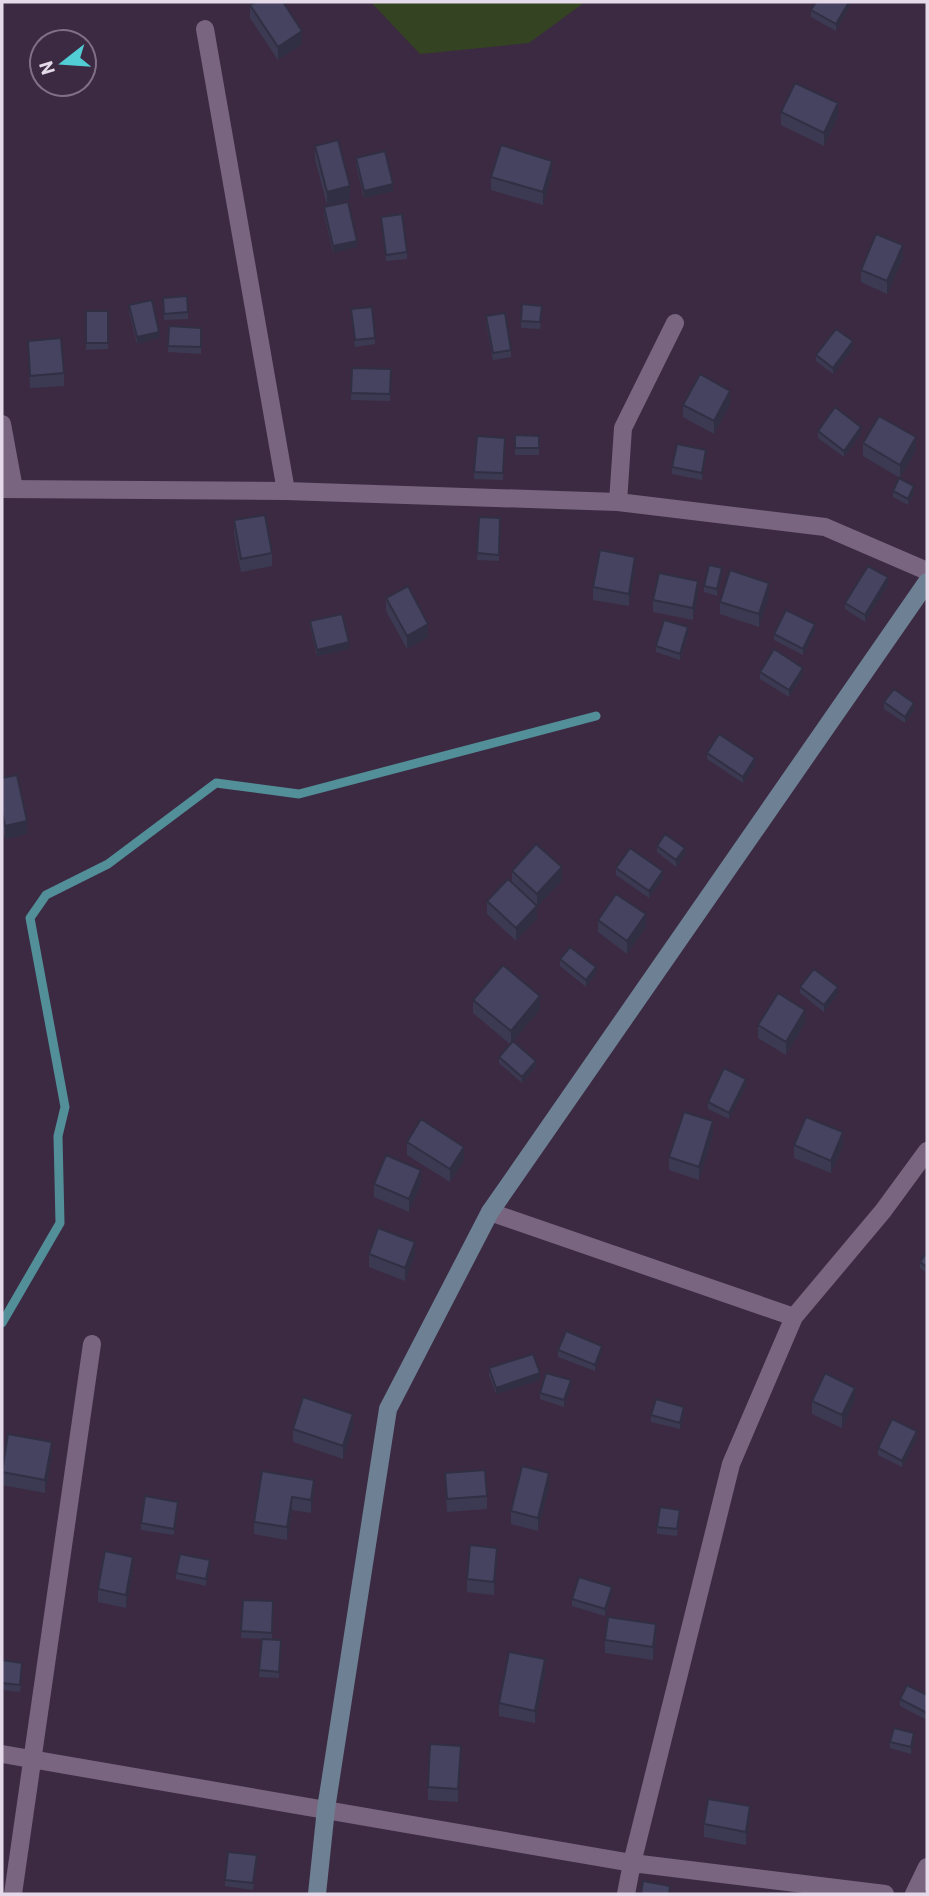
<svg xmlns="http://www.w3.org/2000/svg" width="929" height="1896" font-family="Barlow,sans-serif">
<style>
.green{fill:#344423}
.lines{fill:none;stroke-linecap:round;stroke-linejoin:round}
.stream{stroke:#528f99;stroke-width:9}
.street{stroke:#796580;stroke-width:18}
.secondary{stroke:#6d8094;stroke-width:18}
.wall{fill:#3c3a53}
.shaded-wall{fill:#312f43}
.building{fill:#464360;stroke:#312f43;stroke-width:2}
</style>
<rect width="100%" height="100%" fill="#3c2a42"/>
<path class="green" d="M371 2H585L529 43 420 54Z"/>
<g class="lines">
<path class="stream" d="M2 1323 60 1223 58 1136 65 1107 30 918 46 895 108 864 216 783 299 794 596 716"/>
<path class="street" d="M205 29 286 491
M2 424 14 489
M2 489 286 491 618 502 825 527 927 571
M618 502 623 428 675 323
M490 1212 794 1317
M2 1754 632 1863 885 1894
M13 1894 92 1344
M626 1894 632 1863 731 1464 794 1317 883 1211 927 1151
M914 1894 927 1867"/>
<path class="secondary" d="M317 1894 326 1809 388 1409 490 1212 927 582"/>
</g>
<path class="wall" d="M851 2V4L836 31 811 17V10Z
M250 5 302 44 278 60 250 18Z
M781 112 838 116 824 146 781 125Z
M315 146 350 199 327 205 315 159Z
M356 158 393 191 364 198 356 165Z
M552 174 543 205 491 190V177Z
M324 207 357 247 333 253 324 214Z
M381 217 407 252V259L386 261Z
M903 258 887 294 861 282V270Z
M163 304 188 312V319L164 320Z
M522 304 542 312 540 329 521 328Z
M129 305 159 338 137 344 129 312Z
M351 309 375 338V344L355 347Z
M86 311H108V349L86 350Z
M486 316 511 350V357L493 360 486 323Z
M169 326 201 328V354L168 352Z
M28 341 64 373V386L30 388Z
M853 348 833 374 816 361V355Z
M352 368 391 369 390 401 351 400Z
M730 404 714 434 683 417V405Z
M818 431 861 434 844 457 818 438Z
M515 435 539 436V455H515Z
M505 438 503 480 474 479V472Z
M863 443 916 450 900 478 863 456Z
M706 456 702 480 672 474V467Z
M893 491 914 493 908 505 893 497Z
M479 517 500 518 499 561 477 560Z
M234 520 272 553V566L241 572 234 533Z
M635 570 629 606 593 600V587Z
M722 575 717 596 704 592V586Z
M888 584 865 622 845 609V603Z
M698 594 693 620 653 612V600Z
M769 596 759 627 720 614V602Z
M386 598 428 637 407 649 386 611Z
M310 621 349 649 317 656 310 627Z
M815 631 803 655 774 640V634Z
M688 634 680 660 656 652V646Z
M760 672 803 675 789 697 760 679Z
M884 702 914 710 905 723 884 709Z
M707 753 755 765 743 783 707 759Z
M2 778 27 834 5 839 2 825Z
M657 846 685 855 676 867 657 852Z
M616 868 663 878 649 898 616 875Z
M512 871 562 880 537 907V906V918L516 941 487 914V901L512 883Z
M598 920 646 927 627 954 598 932Z
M560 959 596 973 586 987 560 966Z
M800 987 838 994 824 1012 800 993Z
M473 1000 540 1009 513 1041 536 1067 522 1083 499 1063V1057L510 1044 473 1013Z
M805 1023 786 1055 758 1038V1025Z
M746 1086 729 1119 708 1109V1102Z
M713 1134 699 1180 669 1170V1157Z
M407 1142 464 1160 450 1182 407 1155Z
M794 1145H843L831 1173 794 1158Z
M421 1183 409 1212 374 1197V1184Z
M927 1252V1273L920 1268V1262Z
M369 1254 415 1255 405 1281 369 1267Z
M558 1350 602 1352 595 1371 558 1357Z
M489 1368 540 1380 496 1394 489 1375Z
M571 1387 564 1407 540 1399V1393Z
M855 1400 842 1428 812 1414V1401Z
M684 1413 680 1429 651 1422V1415Z
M353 1427 343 1459 293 1442V1429Z
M917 1438 902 1467 878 1455V1448Z
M52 1454 45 1493 2 1485V1468Z
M262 1471 314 1493 311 1513 292 1510 287 1540 254 1534V1522Z
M445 1473 487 1496V1509L447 1512Z
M549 1486 538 1531 511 1524V1511Z
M178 1508 174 1535 141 1530V1523Z
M680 1516 677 1536 657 1534V1527Z
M497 1561 494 1595 467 1592V1579Z
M210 1567 206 1586 176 1579V1573Z
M133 1570 126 1608 98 1602V1589Z
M612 1593 605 1616 572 1606V1599Z
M243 1600 273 1601 272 1639 281 1640 279 1678 259 1677 262 1639 241 1638Z
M656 1637 653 1660 605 1653V1640Z
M2 1660 22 1669 20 1692 2 1690Z
M545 1672 535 1723 499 1716V1703Z
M927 1695V1720L900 1706V1699Z
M914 1740 911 1754 890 1748V1742Z
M461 1758 458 1802 428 1800V1787Z
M750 1819 746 1845 704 1837V1824Z
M257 1862 253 1890 225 1886V1880Z"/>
<path class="shaded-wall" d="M849 2H851V4L836 31V24Z
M302 31V44L278 60V47Z
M838 103V116L824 146V133Z
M552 161V174L543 205V192Z
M393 184V191L364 198V191Z
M350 186V199L327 205V192Z
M357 241V247L333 253V246Z
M903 245V258L887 294V281Z
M159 332V338L137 344V337Z
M853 341V348L833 374V368Z
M730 391V404L714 434V421Z
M861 427V434L844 457V451Z
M916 437V450L900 478V465Z
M706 450V456L702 480V473Z
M914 486V493L908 505V499Z
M635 557V570L629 606V594Z
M722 568V575L717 596V589Z
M888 577V584L865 622V615Z
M698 581V594L693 620V608Z
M769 583V596L759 627V614Z
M428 624V637L407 649V636Z
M815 624V631L803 655V649Z
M688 627V634L680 660V654Z
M349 642V649L317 656V650Z
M803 668V675L789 697V690Z
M914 703V710L905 723V717Z
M755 758V765L743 783V777Z
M27 821V834L5 839V826Z
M685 848V855L676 867V860Z
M562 867V880L537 907V894Z
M663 871V878L649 898V891Z
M537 906V918L516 941V928Z
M646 914V927L627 954V941Z
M596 967V973L586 987V980Z
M838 987V994L824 1012V1005Z
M540 996V1009L511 1044V1031Z
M805 1010V1023L786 1055V1042Z
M536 1061V1067L522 1083V1077Z
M746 1079V1086L729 1119V1113Z
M713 1121V1134L699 1180V1167Z
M843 1132V1145L831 1173V1161Z
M464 1147V1160L450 1182V1169Z
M421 1170V1183L409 1212V1199Z
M415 1242V1255L405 1281V1268Z
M602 1346V1352L595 1371V1365Z
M540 1373V1380L496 1394V1388Z
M571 1380V1387L564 1407V1400Z
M855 1388V1400L842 1428V1415Z
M684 1407V1413L680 1429V1423Z
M353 1414V1427L343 1459V1446Z
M917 1431V1438L902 1467V1461Z
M52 1442V1454L45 1493V1480Z
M549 1473V1486L538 1531V1518Z
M314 1480V1493L311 1513V1500Z
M292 1497V1510L287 1540V1527Z
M178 1502V1508L174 1535V1529Z
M497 1548V1561L494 1595V1582Z
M133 1557V1570L126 1608V1595Z
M210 1560V1567L206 1586V1579Z
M612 1587V1593L605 1616V1609Z
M656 1624V1637L653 1660V1647Z
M545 1659V1672L535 1723V1711Z
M914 1733V1740L911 1754V1747Z
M461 1746V1758L458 1802V1789Z
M750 1806V1819L746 1845V1832Z"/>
<path class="building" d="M256 2H283L302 31 278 47 250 5Z
M816 2H849L836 24 811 10Z
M795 83 838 103 824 133 781 112Z
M338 140 350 186 327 192 315 146Z
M501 145 552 161 543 192 491 177Z
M385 151 393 184 364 191 356 158Z
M348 202 357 241 333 246 324 207Z
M402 214 407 252 386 255 381 217Z
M876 234 903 245 887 281 861 270Z
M187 296 188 312 164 314 163 298Z
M152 300 159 332 137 337 129 305Z
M522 304 542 306 540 322 521 321Z
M372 307 375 338 355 340 351 309Z
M86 311H108V343H86Z
M505 313 511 350 493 353 486 316Z
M169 326 201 328V347L168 346Z
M836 329 853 341 833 368 816 355Z
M61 338 64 373 30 376 28 341Z
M352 368 391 369 390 394 351 393Z
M700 374 730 391 714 421 683 405Z
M835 407 861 427 844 451 818 431Z
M879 416 916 437 900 465 863 443Z
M515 435 539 436V448H515Z
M477 436 505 438 503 473 474 472Z
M677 444 706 450 702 473 672 467Z
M899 478 914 486 908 499 893 491Z
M265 515 272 553 241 559 234 520Z
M479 517 500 518 499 555 477 553Z
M600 550 635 557 629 594 593 587Z
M709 565 722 568 717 589 704 586Z
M868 566 888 577 865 615 845 603Z
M730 570 769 583 759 614 720 602Z
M659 573 698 581 693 608 653 600Z
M408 586 428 624 407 636 386 598Z
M786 610 815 624 803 649 774 634Z
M342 614 349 642 317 650 310 621Z
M664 620 688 627 680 654 656 646Z
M774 649 803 668 789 690 760 672Z
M894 689 914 703 905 717 884 702Z
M719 734 755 758 743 777 707 753Z
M17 775 27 821 5 826 2 812V778Z
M665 834 685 848 676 860 657 846Z
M536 844 562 867 537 894 512 871Z
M630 848 663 871 649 891 616 868Z
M508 879 537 906 516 928 487 901Z
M616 894 646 914 627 941 598 920Z
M570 947 596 967 586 980 560 959Z
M503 965 540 996 511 1031 473 1000Z
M814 969 838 987 824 1005 800 987Z
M778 993 805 1010 786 1042 758 1025Z
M513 1041 536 1061 522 1077 499 1057Z
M724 1068 746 1079 729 1113 708 1102Z
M684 1112 713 1121 699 1167 669 1157Z
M806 1117 843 1132 831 1161 794 1145Z
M421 1119 464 1147 450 1169 407 1142Z
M386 1155 421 1170 409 1199 374 1184Z
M378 1228 415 1242 405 1268 369 1254Z
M927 1252V1267L920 1262Z
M566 1331 602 1346 595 1365 558 1350Z
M533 1354 540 1373 496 1388 489 1368Z
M546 1373 571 1380 564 1400 540 1393Z
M825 1373 855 1388 842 1415 812 1401Z
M303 1397 353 1414 343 1446 293 1429Z
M656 1399 684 1407 680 1423 651 1415Z
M892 1419 917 1431 902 1461 878 1448Z
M8 1434 52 1442 45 1480 2 1472Z
M522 1466 549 1473 538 1518 511 1511Z
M485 1470 487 1496 447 1499 445 1473Z
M262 1471 314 1480 311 1500 292 1497 287 1527 254 1522Z
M145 1496 178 1502 174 1529 141 1523Z
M660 1507 680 1510 677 1529 657 1527Z
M470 1545 497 1548 494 1582 467 1579Z
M105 1551 133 1557 126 1595 98 1589Z
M180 1554 210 1560 206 1579 176 1573Z
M579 1577 612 1587 605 1609 572 1599Z
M243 1600 273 1601 272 1633 241 1631Z
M608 1617 656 1624 653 1647 605 1640Z
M262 1639 281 1640 279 1672 259 1670Z
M509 1652 545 1659 535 1711 499 1703Z
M2 1660 22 1663 20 1685 2 1683Z
M907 1685 927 1695V1713L900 1699Z
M894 1728 914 1733 911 1747 890 1742Z
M430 1744 461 1746 458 1789 428 1787Z
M708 1799 750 1806 746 1832 704 1824Z
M228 1852 257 1855 253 1883 225 1880Z
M643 1881 670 1886 669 1894H641Z"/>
<rect width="929" height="1896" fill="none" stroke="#e5dae9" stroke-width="7"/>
<g transform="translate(63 63) rotate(253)"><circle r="33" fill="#3c2a42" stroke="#807085" stroke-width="2"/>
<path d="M0-5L12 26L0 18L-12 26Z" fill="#52ccd5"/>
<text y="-10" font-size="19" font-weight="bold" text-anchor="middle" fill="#e5dae9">N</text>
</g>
</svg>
